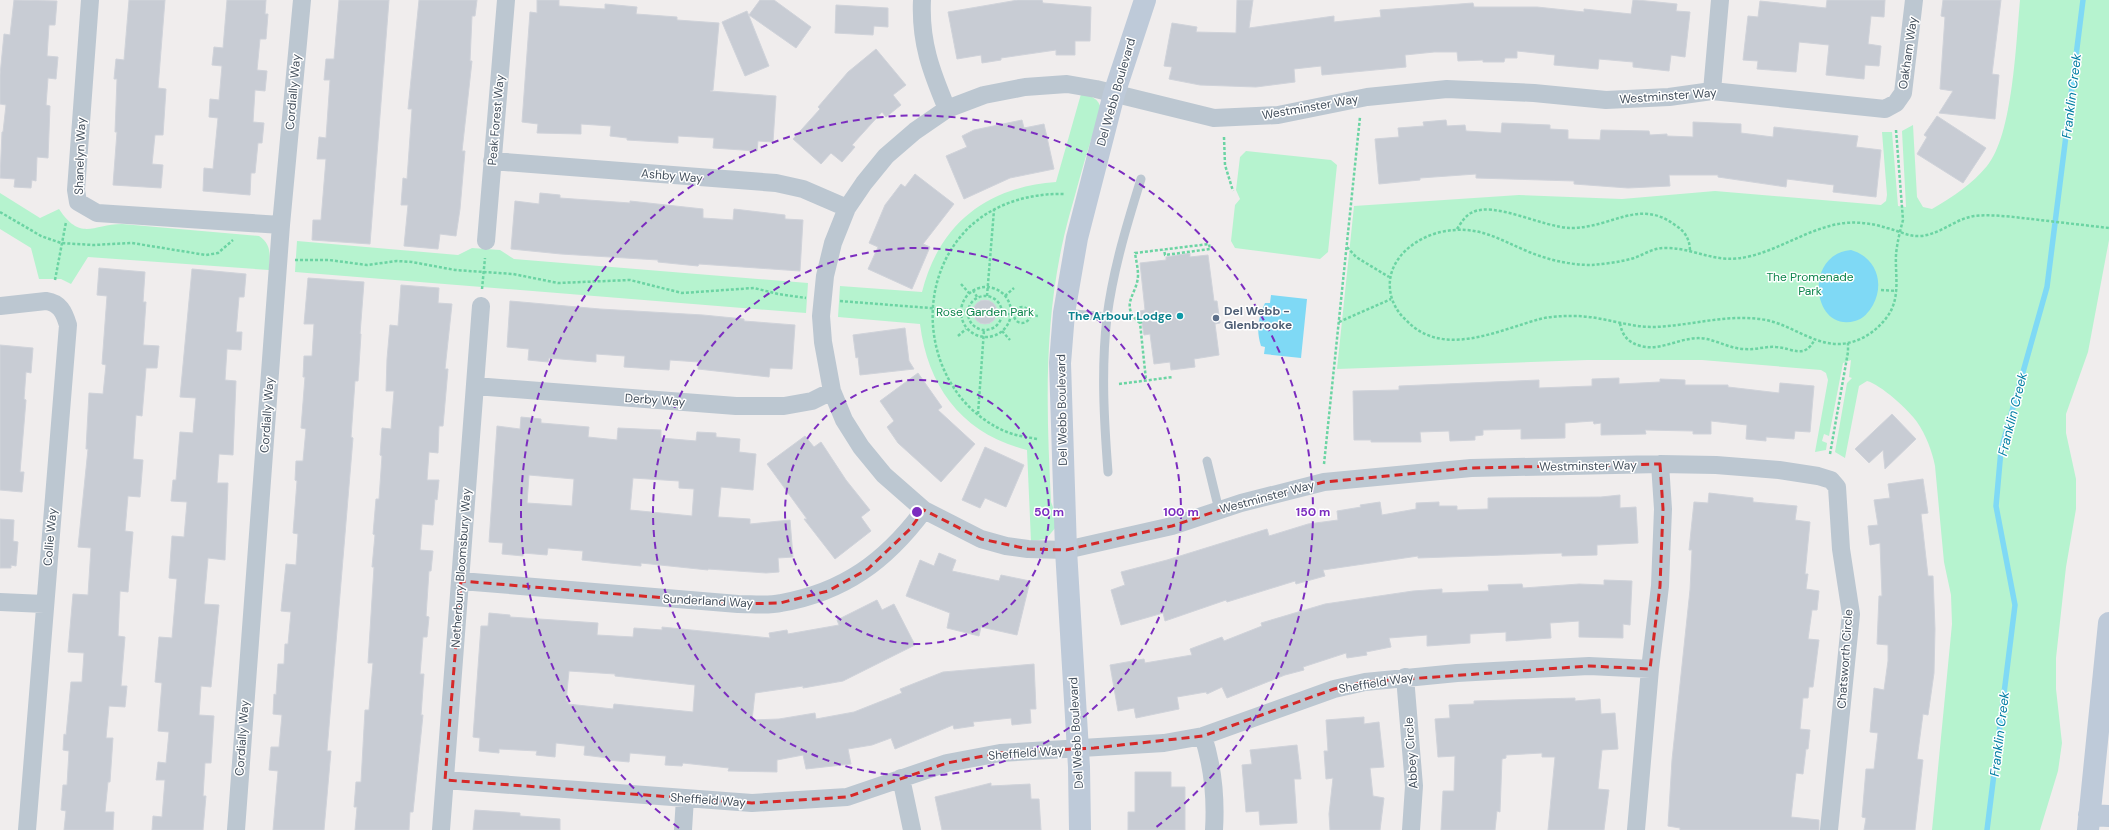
<svg xmlns="http://www.w3.org/2000/svg" width="2109" height="830" font-family="'DM Sans',sans-serif">
<style>
.green{fill:#b6f3cf}
.water{fill:#7fd9f5}
.lines{fill:none;stroke-linecap:round;stroke-linejoin:round}
.stream{stroke:#7fd9f5;stroke-width:5.5}
.building{fill:#c8ccd4;stroke:#d0d3da;fill-rule:evenodd}
.path{stroke:#6bd4a3;stroke-width:2.5;stroke-dasharray:3 2;stroke-linecap:butt}
.lane{stroke:#bcc7d1;stroke-width:9}
.street{stroke:#bcc7d1;stroke-width:18}
.secondary{stroke:#becad9;stroke-width:22}
.marked{fill:none;stroke:#d62828;stroke-width:3;stroke-dasharray:8 5;stroke-linejoin:round}
.ring{fill:none;stroke:#7b2cbf;stroke-width:2;stroke-dasharray:7 5}
.culture-dot{fill:#0f9aa8;stroke:#fff;stroke-width:1.5}
.service-dot{fill:#5c6f8a;stroke:#fff;stroke-width:1.5}
.labels{text-anchor:middle;stroke-width:3;stroke-linejoin:round;paint-order:stroke}
.street-label{font-size:12px;fill:#44505d;stroke:#fff}
.park-label{font-size:12px;fill:#0d854c;stroke:#fff}
.service-label{font-size:12px;font-weight:bold;fill:#4e5e75;stroke:#fff;text-anchor:start}
.culture-label{font-size:12px;font-weight:bold;fill:#0d838f;stroke:#fff;text-anchor:end}
.water-label{font-size:13px;font-style:italic;fill:#027da3;stroke:#fff}
.centre{fill:#7b2cbf;stroke:#fff;stroke-width:2}
.ring-label{font-size:12px;text-anchor:middle;font-weight:bold;fill:#7b2cbf;stroke:#fff;stroke-width:3;stroke-linejoin:round;paint-order:stroke}
</style>
<rect width="100%" height="100%" fill="#f0eded"/>
<path class="green" d="M2020 0H2109V240L2088 352 2066 414V433L2076 479V509L2066 567 2056 658V689L2062 743 2058 771 2040 830H1932L1952 624 1951 595 1944 562 1935 466C1932 451 1926 435 1917 422 1910 411 1880 384 1867 381L1859 386 1845 458 1835 452 1847 383 1852 378 1849 377 1851 360 1843 363 1829 436 1824 434 1822 441 1827 443 1826 450 1815 452 1828 380 1826 373 1821 370 1702 360H1587L1337 369 1354 206 1519 195 1622 199 1715 191 1881 205 1886 201 1887 195 1882 132H1892L1898 206 1906 207 1902 131 1913 125 1917 197 1923 207 1932 209C1954 196 1971 185 1987 166 2013 135 2016 42 2020 0Z
M1081 94C1091 95 1099 99 1101 109 1103 122 1094 129 1091 140 1083 164 1077 189 1070 213 1043 310 1046 402 1051 502L1055 512 1056 527 1046 539 1031 541 1027 450C963 434 928 388 920 324L838 317 840 286 922 292C939 224 987 187 1056 182Z
M1246 151 1331 160 1337 165 1328 252 1320 259 1235 248 1231 241 1235 205 1240 199 1236 190 1240 157Z
M0 193 40 218 59 209C81 242 93 224 122 224L259 236C272 244 270 257 269 270L88 257 71 284 61 279H39L31 248 0 229Z
M297 241 458 255 472 248 500 250 514 259 808 283 806 313 295 272Z"/>
<path class="water" d="M1851 250C1876 257 1885 283 1873 305 1869 312 1863 319 1855 321 1812 333 1803 254 1851 250Z
M1271 295 1307 299 1301 358 1264 354 1265 347 1261 346C1256 330 1258 318 1265 303H1270Z"/>
<g class="lines">
<path class="stream" d="M1987 830 2015 605 1996 506 2001 450 2047 287 2083 0"/>
</g>
<path class="building" d="M14 0 57 1 55 25H49L47 56 58 57 56 79 48 78 46 105 50 106 48 158 37 157 36 181 32 180 31 188 14 187 15 179 0 178 2 132H3L6 105 0 104V75L4 34 10 35Z
M129 0H165L158 88 166 89 163 135H155L152 164 163 165 161 188 113 185 117 132H115L117 79H114L116 59 124 60Z
M227 0H266L265 14H268L266 39H260L257 70 267 71 265 91 255 90 253 122 264 123 262 143H258L255 173H251L250 195 203 191 204 168 213 169 218 118 209 117 210 99 219 100 222 66 212 65 214 47 223 48Z
M339 0H389L370 244 312 240 313 220H321L326 159H317L319 137 326 138 330 80H324L326 59H334Z
M419 0H477L475 16H472L470 61H472L462 151H465L460 209 456 236 440 234 438 249 404 246 408 205H401L403 178 407 179 412 109H408Z
M537 0H559V6L605 9V4L637 7 636 14 677 17V20L719 23 713 90 710 91 776 96 773 142 758 141 757 151 713 148 714 138 678 136V143L627 140V138L610 136 611 126 581 124V134L537 133 538 124 522 122 530 12 537 13Z
M760 0H774L811 27 796 48 749 15Z
M1018 0H1042L1043 3 1091 7 1090 41H1075V55H1056V50L1001 58V60L982 63 981 55 957 59 948 12Z
M1237 0H1253L1249 28 1334 16V22L1381 17 1380 10 1473 3 1474 7H1537L1584 12V9L1631 14 1633 0H1637L1677 4 1676 11 1690 12 1685 57 1671 55 1669 71 1633 67V62L1599 59 1598 69 1554 65 1555 55 1517 51V58H1505L1504 62H1483V60L1458 61 1457 52H1434L1405 55 1406 67 1322 75 1321 66 1294 69 1295 82 1256 87 1200 85 1169 79 1172 67 1164 66 1172 23 1197 27 1196 32 1236 33Z
M1827 0H1885L1884 17 1871 16 1868 44 1881 46 1879 66 1865 65 1864 79 1826 75 1829 45 1799 42 1796 72 1757 69 1758 61 1743 60 1748 16 1758 17 1760 1 1826 8Z
M1943 0H2001L1992 74 1999 75 1995 119 1939 113 1953 91 1940 89 1945 17 1941 16Z
M836 5 888 8V27L874 26 873 35 835 33Z
M747 11 769 66 745 76 722 22Z
M876 49 906 85 893 95 901 105 886 117 882 112 852 145 855 147 842 162 831 153 821 164 793 139 820 109 818 107 848 72Z
M1937 116 1986 148 1963 183 1917 154 1927 137 1924 135Z
M1022 120 1024 128 1044 124 1054 169 1010 178 964 199 946 156 967 147 962 136 974 130Z
M1446 120 1447 126 1465 125 1466 131 1501 133 1502 123 1550 125V129L1568 130V139L1600 140 1601 130 1649 131 1650 135 1667 134V136L1693 137V122L1741 124V133L1773 137 1774 127 1858 136 1856 147 1881 150 1876 197 1833 192 1834 185 1787 179 1786 187 1718 177V175H1669L1670 186 1628 188 1574 184V181L1476 178V174L1420 178V180L1379 184 1375 139 1399 137 1398 128 1424 126 1423 122Z
M915 174 954 204 923 244 930 247 912 289 868 269 878 247 869 243 885 205 901 184 905 187Z
M540 193 560 195V198L630 203V201L703 209V218L733 220 734 209 785 215V219L803 220 800 271 699 264 698 266 658 262V260L561 254 511 249 515 201 539 204Z
M1190 253V257L1208 255 1214 301H1217L1220 323 1215 324 1219 355 1194 359 1195 367 1171 370 1170 362 1154 364 1150 334 1144 335 1140 311 1145 310 1140 263 1166 260V257Z
M99 268 145 272 143 302H146L143 345 159 346 157 368H146L142 416 136 415 133 459 143 460 140 497 128 496 125 531 133 532 128 592 120 591 118 636 125 637 121 686H127L125 707 109 706 106 738H113L110 782H108L105 812H114L113 830H64L66 811 61 810 63 785H67L69 751 63 750 64 734 66 735 71 682H82L84 653 68 652 73 594 88 595 91 548 78 547 88 449H86L89 393 103 394 106 365 102 364 107 296 97 295Z
M192 269 246 274 244 297H239L236 332H242L241 350 227 349 225 380 236 381 233 455 219 454 217 483H228L225 560 208 558 204 604 219 605 211 687 201 686 199 715 214 716 211 763H205L203 796H206L203 830H152L153 816 162 817 165 780H156L158 762 166 763 169 732 158 731 162 683 155 682 159 637 172 638 177 579 169 578 172 536 184 537 187 502 171 501 173 480H176L180 432 193 433 196 398 180 397Z
M308 278 364 282 360 334H361L358 381H355L351 437 353 438 327 751H331L324 830H273L278 771 269 770 271 747H279L282 715 273 714 274 694 276 695 278 664H284L285 644H288L291 612 281 611 286 564 296 565 298 534 293 533 297 481 295 480 296 461H303L306 429 301 428 305 377H303L304 356H312L314 324H304Z
M401 285 439 288 438 303 452 304 445 369H448L443 426H439L438 453 429 452 427 480H439L437 500 435 499 433 525 422 524 420 550 433 551 431 571H429L426 616 429 617 427 637H423L420 674H424L421 715H423L413 812H410L409 830H355L357 807H354L356 782H361L365 710H369L373 663H368L374 567H372L375 535 373 534 376 499H379L382 456 380 455 382 428 391 429 394 391H386L387 359 390 325 398 326Z
M973 312a12 12 0 1 1 24 0a12 12 0 1 1-24 0Z
M510 301 600 309 703 315 744 319V321L795 325 792 369 770 368 769 377 698 369 699 362 670 360 669 370 624 367 625 356 596 354V362L549 358 548 362 528 360 529 349 507 347Z
M905 328 909 361 914 369 860 375 858 357 856 358 853 335Z
M0 345 33 348 31 373 26 372 24 399 26 400 20 472H24L22 492 0 490Z
M918 373 942 407 938 410 975 444 941 482 898 443 887 427 894 421 880 401Z
M1619 378V384L1660 382V379L1685 380V385H1728V387L1779 393 1780 383 1814 386 1810 432 1795 431 1794 439 1766 437V441L1746 439 1747 425 1711 421V434H1693V431L1645 430 1646 434 1601 435V423L1594 424 1593 421 1565 423V438L1521 439V429L1483 430V435L1475 436V440L1450 441 1449 431 1420 432 1421 442H1371V440H1354L1353 391 1399 390V386L1539 380V388L1592 386V379Z
M1892 414 1916 439 1885 469 1883 450 1869 463 1855 449Z
M521 417 541 419V423L589 427 588 437 617 440 618 428 661 430V438L696 441 697 432 716 433V437L740 439 739 452 756 454 753 490 721 487 718 517 750 519V524L790 520 793 557 778 558 779 572 766 573 708 569V570L641 563V566L610 563 582 560 583 551 548 548 547 555 523 553V556L502 554 503 543 489 542 497 426 520 429ZM529 475 574 479 572 506 527 503ZM633 478 679 481V488L694 489 692 516 630 510Z
M805 436 814 447 821 442 846 480 870 510 861 517 871 531 835 559 804 519H807L767 464Z
M985 447 1024 465 1006 507 985 498 980 508 962 500Z
M1923 479 1928 513 1921 514 1928 576H1933L1935 629 1934 673 1928 715 1923 714 1917 759 1923 760 1915 830H1864L1866 818 1862 817 1866 769H1874L1878 733 1870 732 1874 688 1884 690 1888 661V645L1877 644 1879 596H1882L1880 543 1870 545 1868 526 1878 525 1874 500 1890 498 1888 484Z
M1709 493 1753 498V502L1797 506 1795 520 1810 522 1805 574H1808L1806 589 1819 591 1817 610H1812L1808 639 1819 640 1813 687H1809L1808 698H1803L1800 729 1810 730 1808 749H1806L1803 774 1796 773 1791 817 1819 820V830H1680V828L1668 826 1672 760 1690 590 1692 550H1689L1694 502 1708 503Z
M1620 495V508L1636 507 1638 543 1597 545V555L1562 556V553L1418 558V556L1323 570 1325 576 1296 584 1295 581 1227 602 1226 600 1165 621 1163 613 1121 625 1111 590 1125 585 1121 572 1167 560 1267 529 1269 536 1308 524 1338 520 1337 511 1361 507 1360 505 1380 502 1382 515 1416 509V503L1439 502V506H1457V510L1488 509V498L1601 497Z
M0 519 14 520 13 541 18 542 16 566 11 565V568H0Z
M939 553 956 560 952 571 999 581 1001 575 1030 581 1017 635 981 627 979 636 947 628 950 613 906 596 920 560 934 566Z
M1604 580 1632 581 1630 625 1623 624V638L1579 637V621L1550 623 1551 638 1506 641V632L1470 634V643L1427 646V635L1389 638 1391 647 1366 652 1367 655 1347 658 1346 653 1303 667 1304 670 1285 675 1227 698 1222 687 1207 694 1206 692 1177 697 1179 709 1136 718 1134 708 1118 711 1110 665 1144 659 1145 663 1192 655 1190 649 1222 637 1224 641 1262 626 1261 623 1325 604 1413 591 1442 589V593L1489 591 1488 585 1522 584 1523 588 1579 584 1604 585Z
M877 600 882 610 894 604 915 645 843 681 803 688V686L755 693 752 720 779 719 815 713 816 719 854 712 902 693 900 689 943 672 1034 664 1036 709H1030L1031 723 1012 725 1011 718 973 722 974 726 954 729 953 725 895 749 891 738 872 745 848 749 851 764 806 769 803 755 777 760V772L728 771 729 768 683 763 682 766 665 765 666 756 630 753 629 762 608 760V758L584 755 585 746 556 743 555 757 536 755 537 751 499 749V753L479 751 480 738 473 737 481 626H488L489 613 510 615V617L598 623 597 635 633 637 634 628 662 630V627L770 638 769 633 787 630 788 634 839 625 837 620ZM569 671 615 674V676L695 685 693 712 614 704 613 709 568 704V701H566Z
M1575 698V701L1600 699 1601 714 1615 713 1618 749 1602 750 1598 789 1609 790 1604 830H1548L1555 757H1542V753L1506 755V758L1502 759 1500 812 1497 811 1495 830H1441L1443 791H1454L1455 756 1438 757 1435 719 1450 718 1449 705 1474 704V701Z
M1364 717V724L1379 722 1384 767 1370 768 1373 796 1384 798 1380 830H1330L1329 814 1333 778 1326 779 1324 751H1328L1326 720Z
M1297 745 1301 779H1294L1297 823 1260 825 1259 811 1246 812 1242 765 1252 764 1250 750Z
M1135 772H1171V787H1185V830H1128V812H1135Z
M991 783V786L1030 784 1031 799H1039L1041 830H942L935 797Z
M475 810 520 813V816L560 819V830H473Z"/>
<g class="lines">
<path class="path" d="M1896 130 1903 220C1900 231 1897 243 1896 255 1895 276 1901 298 1887 317 1876 332 1859 343 1840 344 1814 345 1791 325 1766 320 1728 313 1691 326 1653 327 1627 327 1601 316 1575 316 1563 316 1552 316 1540 319 1499 330 1442 359 1406 320 1397 312 1391 301 1390 289 1387 260 1414 238 1441 232 1477 224 1498 239 1529 252 1549 260 1570 265 1592 265 1605 264 1620 262 1634 258 1645 254 1655 247 1667 248 1700 249 1715 265 1751 256 1782 248 1807 230 1838 224 1854 221 1872 223 1887 228 1900 231 1908 237 1921 236 1941 234 1955 219 1974 216 1993 214 2013 217 2031 219 2057 222 2083 225 2109 228
M1224 137 1225 165 1233 191
M0 212 41 236 61 243 93 245 132 243 206 255 218 253 233 240
M1457 229C1461 223 1465 216 1471 213 1493 200 1544 228 1571 228 1612 228 1639 198 1675 225 1686 232 1690 240 1690 252
M1347 247 1356 257 1389 277
M295 260H329L367 265 397 261 412 262 455 270 513 274 558 283 630 280 682 293 754 288 778 294 806 298
M55 280 66 222
M961 284 969 293
M961 312a25 25 0 1 1 50 0a25 25 0 1 1-50 0Z
M482 289 485 258
M973 290 977 297
M1881 290 1897 291
M968 313a17 17 0 1 1 34 0a17 17 0 1 1-34 0Z
M987 296 994 210
M1005 296 1014 288
M840 301 968 311
M1014 315a8 8 0 1 1 16 0a8 8 0 1 1-16 0Z
M1002 313 1014 315
M1030 315 1038 316
M1142 322 1140 323 1146 380
M1339 322 1391 299
M1140 323C1118 305 1138 294 1138 275 1138 268 1136 260 1135 253L1209 244 1210 249 1165 255 1164 250
M1620 323C1622 336 1629 343 1641 346 1663 352 1684 334 1707 339 1720 342 1732 349 1745 349 1756 350 1766 346 1776 347 1793 348 1804 360 1815 339
M1002 331 1010 340
M958 336 966 329
M1119 384 1173 377
M978 414 984 330
M1037 439C1027 437 1017 436 1007 432 931 401 909 298 961 236 986 206 1026 193 1064 194
M1830 454 1848 352V343
M1324 464 1360 117"/>
<path class="lane" d="M1064 313 1107 317
M1207 461 1219 510
M1108 472C1104 420 1101 369 1107 317 1113 270 1127 224 1141 179"/>
<path class="street" d="M90 0 76 190 78 202 97 213 281 225
M922 0C920 42 931 71 947 109
M1712 91 1720 0
M492 161 776 183 803 189 847 208
M486 241 506 0
M0 306 46 301C60 303 64 312 68 325L27 830
M475 386 736 406H784L812 401 832 391
M461 581 738 604C752 604 768 606 781 603 844 592 886 561 924 510
M0 602 44 604
M1405 677 1414 786 1411 830
M1203 736C1213 767 1216 798 1214 830
M901 778 912 830
M445 780 752 803 847 797 947 763 1000 753 1164 743 1203 736 1334 689 1365 682 1457 673 1589 666 1650 669
M236 830 281 225 302 0
M441 830 481 306
M683 830 685 798
M1636 830 1650 669 1660 586 1663 509 1660 464
M1829 830 1851 614 1841 549 1837 487 1831 480 1818 476 1779 470 1716 465 1660 464 1471 468 1324 482 1241 503 1172 526 1066 550 1028 549 1006 546 981 539 924 510 884 475 861 447 844 420 832 391 823 342 821 316 825 276 833 243 847 208 864 183 886 156 915 131 947 109 984 95 1025 87 1067 84 1096 89 1214 118 1278 115 1367 97 1447 89 1534 93 1606 100 1669 97 1712 91 1885 109 1896 103 1903 93 1914 0"/>
<path class="secondary" d="M2089 815 2109 816
M1080 830 1079 767 1066 550 1060 363 1064 313 1077 238 1114 94 1145 0
M2088 830 2109 623"/>
</g>
<path class="marked" d="M1660 464 1663 509 1660 586 1650 669 1589 666 1365 682 1334 689 1203 736 1094 748 1000 753 947 763 847 797 752 803 445 780 461 581 738 604 780 603 828 591 868 569 910 529 924 510 981 539 1028 549 1066 550 1172 526 1241 503 1324 482 1471 468Z"/>
<g class="ring">
<circle cx="917" cy="512" r="132"/>
<circle cx="917" cy="512" r="264"/>
<path d="M679 828A396 396 0 1 1 1155 828"/>
</g>
<circle class="culture-dot" cx="1180" cy="316" r="4"/>
<circle class="service-dot" cx="1216" cy="318" r="4"/>
<g class="labels">
<g class="street-label">
<text transform="translate(1908 53) rotate(-82)" y="4">Oakham Way</text>
<text transform="translate(293 92) rotate(-85)" y="4">Cordially Way</text>
<text transform="translate(1116 92) rotate(-74)" y="4">Del Webb Boulevard</text>
<text transform="translate(1668 96) rotate(-4)" y="4">Westminster Way</text>
<text transform="translate(1310 107) rotate(-10)" y="4">Westminster Way</text>
<text transform="translate(496 120) rotate(-85)" y="4">Peak Forest Way</text>
<text transform="translate(80 156) rotate(-88)" y="4">Shanelyn Way</text>
<text transform="translate(672 176) rotate(5)" y="4">Ashby Way</text>
<text transform="translate(655 400) rotate(4)" y="4">Derby Way</text>
<text transform="translate(1062 410) rotate(-91)" y="4">Del Webb Boulevard</text>
<text transform="translate(267 415) rotate(-86)" y="4">Cordially Way</text>
<text transform="translate(1588 466) rotate(-1)" y="4">Westminster Way</text>
<text transform="translate(1267 497) rotate(-15)" y="4">Westminster Way</text>
<text transform="translate(50 537) rotate(-85)" y="4">Collie Way</text>
<text transform="translate(461 568) rotate(-86)" y="4">Netherbury Bloomsbury Way</text>
<text transform="translate(708 601) rotate(3)" y="4">Sunderland Way</text>
<text transform="translate(1845 659) rotate(-86)" y="4">Chatsworth Circle</text>
<text transform="translate(1376 683) rotate(-9)" y="4">Sheffield Way</text>
<text transform="translate(1076 733) rotate(-93)" y="4">Del Webb Boulevard</text>
<text transform="translate(242 738) rotate(-86)" y="4">Cordially Way</text>
<text transform="translate(1026 753) rotate(-4)" y="4">Sheffield Way</text>
<text transform="translate(1411 753) rotate(-94)" y="4">Abbey Circle</text>
<text transform="translate(708 800) rotate(4)" y="4">Sheffield Way</text>
</g>
<g class="park-label">
<text x="1810" y="281">The Promenade<tspan x="1810" dy="14">Park</tspan></text>
<text x="985" y="316">Rose Garden Park</text>
</g>
<g class="service-label">
<text x="1224" y="315">Del Webb -<tspan x="1224" dy="14">Glenbrooke</tspan></text>
</g>
<g class="culture-label">
<text x="1172" y="320">The Arbour Lodge</text>
</g>
<g class="water-label">
<text transform="translate(2071 96) rotate(-83)" y="5">Franklin Creek</text>
<text transform="translate(2012 414) rotate(-76)" y="5">Franklin Creek</text>
<text transform="translate(1999 734) rotate(-83)" y="5">Franklin Creek</text>
</g>
</g>
<circle cx="917" cy="512" r="6" class="centre"/>
<g class="ring-label">
<text x="1049" y="516">50 m</text>
<text x="1181" y="516">100 m</text>
<text x="1313" y="516">150 m</text>
</g>
</svg>
